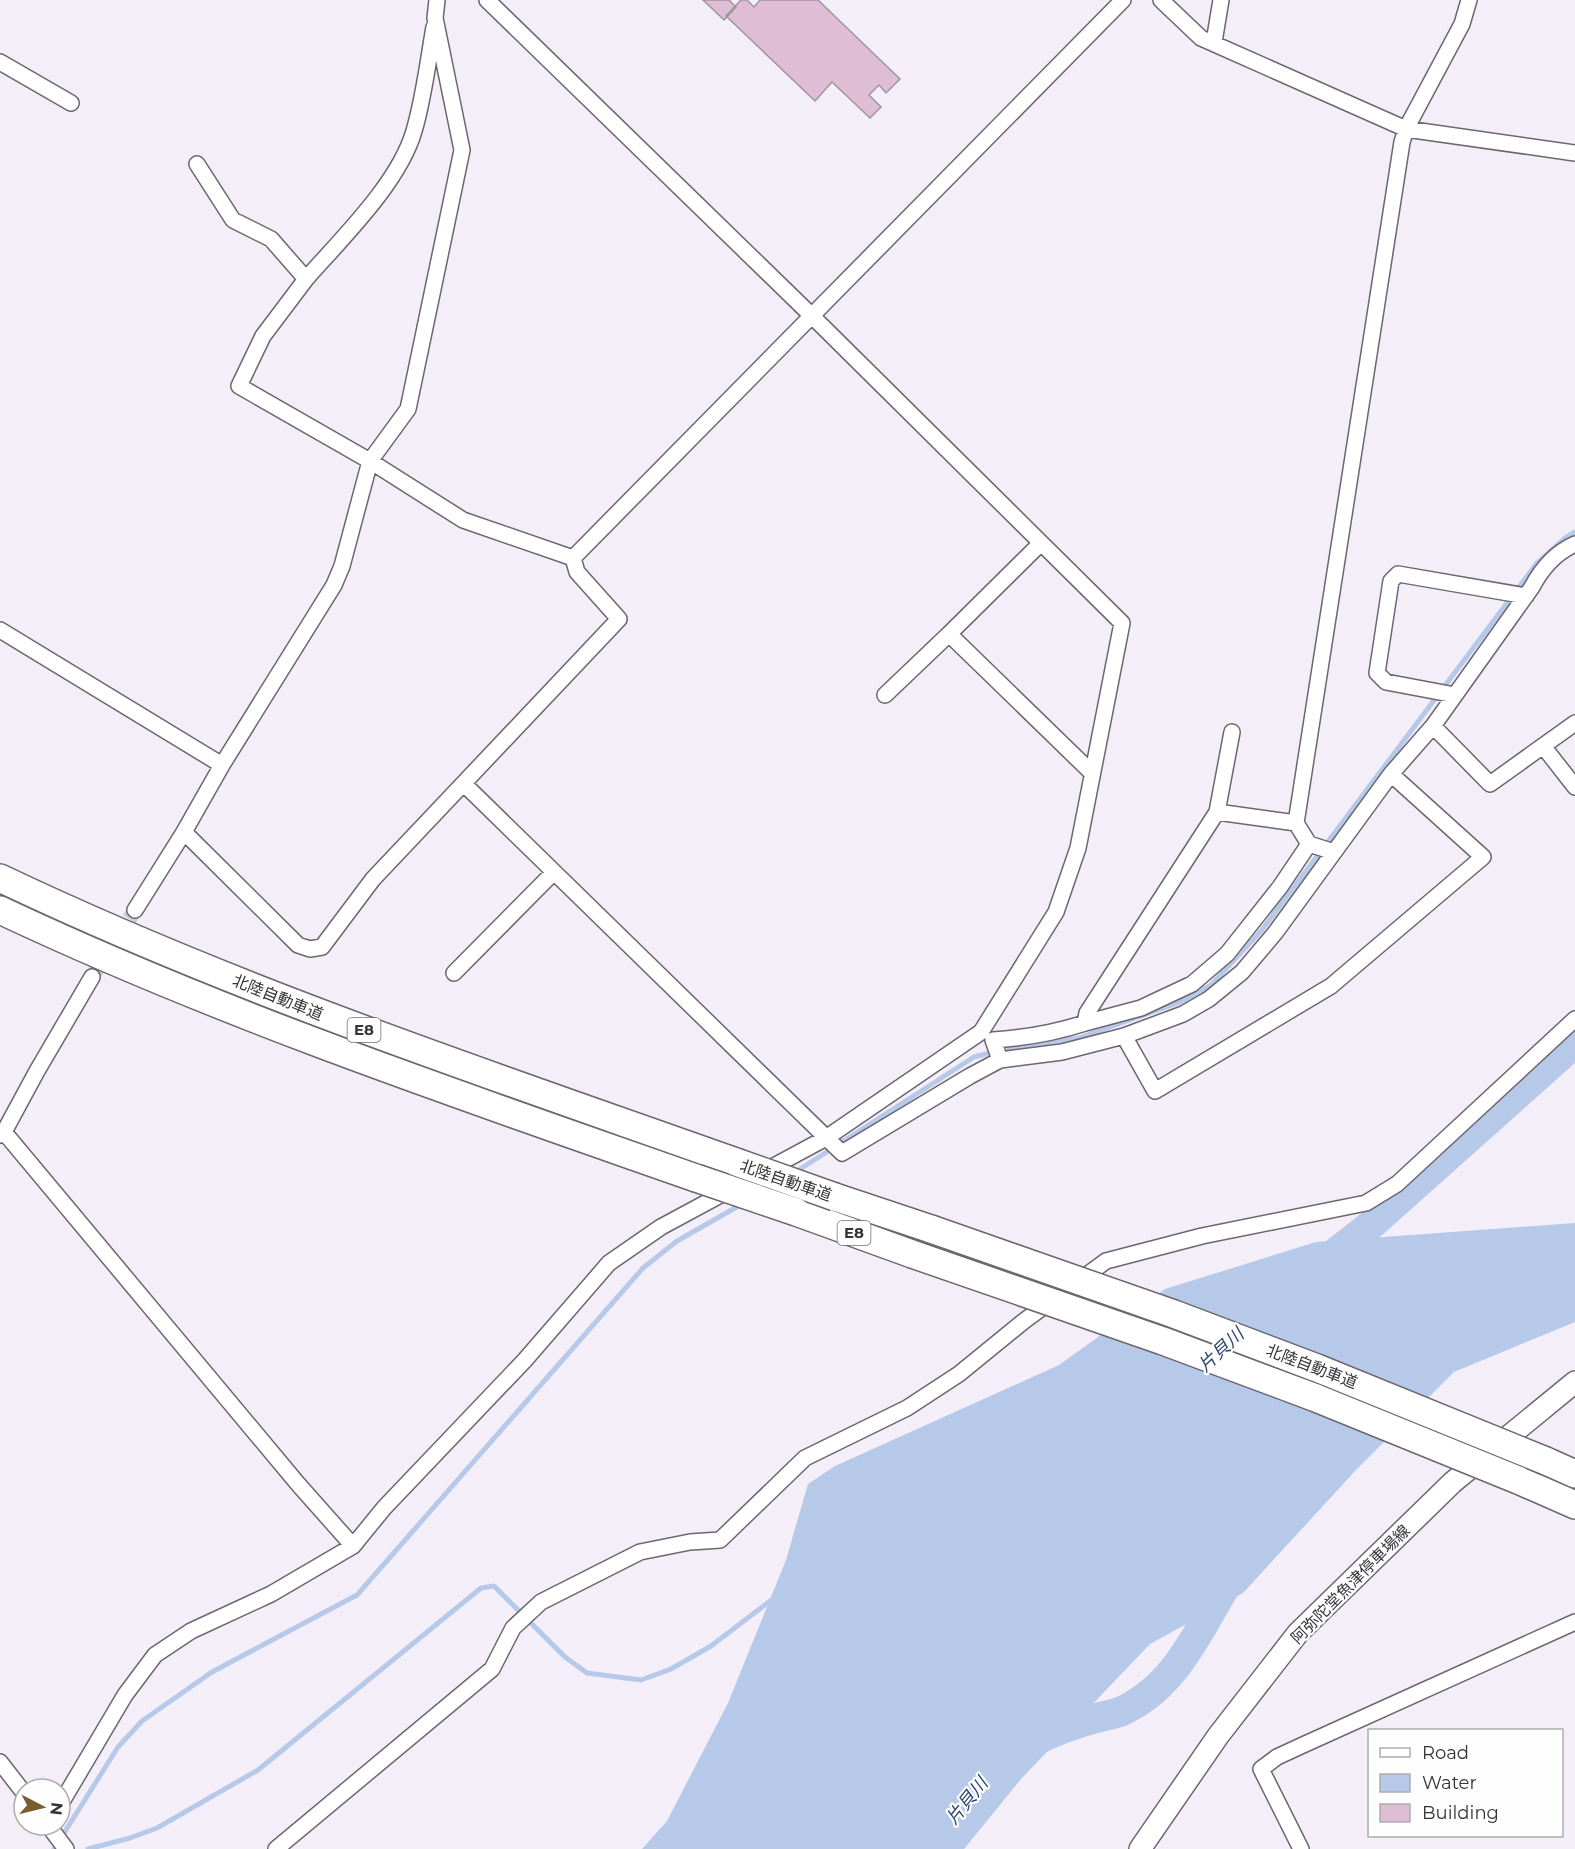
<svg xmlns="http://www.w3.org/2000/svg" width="1575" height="1849" font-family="Montserrat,'Noto Sans JP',sans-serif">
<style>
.water{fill:#b7c9e9}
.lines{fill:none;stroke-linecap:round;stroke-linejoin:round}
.stream{stroke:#b7c9e9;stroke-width:5}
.river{stroke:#b7c9e9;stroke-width:30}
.building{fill:#debdd5;stroke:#9f959c;stroke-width:1.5}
.street-tunnel{stroke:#cec9d2;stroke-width:15;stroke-dasharray:15 8;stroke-linecap:butt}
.street-casing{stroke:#6b666f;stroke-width:18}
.secondary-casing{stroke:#6b666f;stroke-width:24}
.highway-casing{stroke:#6b666f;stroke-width:30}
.street{stroke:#fff;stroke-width:15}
.secondary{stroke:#fff;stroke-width:21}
.highway{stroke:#fff;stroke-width:27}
.highway-bridge-casing{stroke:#6b666f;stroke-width:30;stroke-linecap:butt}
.highway-bridge{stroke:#fff;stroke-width:27}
.labels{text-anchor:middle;stroke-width:4.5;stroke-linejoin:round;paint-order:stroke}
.shield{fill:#fefefe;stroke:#727073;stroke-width:1.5}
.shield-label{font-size:15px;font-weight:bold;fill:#363337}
.street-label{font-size:16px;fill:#363337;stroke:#fefefe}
.water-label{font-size:18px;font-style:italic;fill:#2e4570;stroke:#fefefe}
</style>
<rect width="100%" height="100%" fill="#f4eef9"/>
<path class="water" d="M1575 1223V1322L1454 1372 1355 1471 1243 1593 1150 1644 1021 1779 964 1849H642L667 1821 728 1703 786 1560 808 1484 835 1466 1059 1365 1165 1289 1316 1242Z"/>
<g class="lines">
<path class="stream" d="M794 1173 974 1057 1009 1048 1079 1038 1180 1002 1211 985 1261 931 1537 563 1565 538 1575 532
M54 1849 118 1747 142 1721 212 1672 357 1595 643 1268 677 1241 742 1204
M88 1849 130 1838 157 1828 258 1770 481 1588 494 1586 565 1657 587 1673 641 1680 671 1669 711 1646 774 1598"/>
<path class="river" d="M1321 1264 1372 1224 1575 1043
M1035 1741C1056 1730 1077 1723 1100 1717 1107 1715 1116 1714 1122 1711 1179 1685 1200 1625 1232 1576"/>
</g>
<path class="building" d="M703 0H729L736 7 724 20Z
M741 0H747L754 7 760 0H818L900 79 886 93 879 85 869 95 881 107 870 118 832 82 815 101 726 16Z"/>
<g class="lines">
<path class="street-tunnel" d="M92 977 135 910"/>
<defs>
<path id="street" d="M1161 0 1201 38 1406 129 1575 153
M1214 42 1221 0
M0 62 71 103
M197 164 233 220 271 239 306 279 263 336 239 386 370 461 463 520 573 558
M306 279C342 238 399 183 414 131 424 97 428 61 434 27
M1041 543 949 634 1092 773
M573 558 1123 0
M0 630 222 765
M885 695 949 634
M1455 695 1386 682 1377 673 1391 581 1398 574 1526 596
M1433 726 1490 784 1575 723
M1232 732 1217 812 1296 823
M1543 746 1575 787
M464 784 842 1153 970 1076 1000 1060 1062 1052 1124 1036 1183 1014 1209 999 1242 972 1275 933 1391 774 1433 726 1532 587C1542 568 1555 553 1575 544
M1217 812 1087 1013 1085 1023 1141 1008 1192 984 1227 954 1280 887 1309 844
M184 832 298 945 310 949 322 947 373 879 619 619 577 572 573 558
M1334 852 1309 844 1296 823 1402 142 1406 129 1462 24 1469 0
M135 910 184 832 222 765 334 585 342 566 370 461 408 409 462 150 435 18 437 0
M454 973 554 872
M1124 1036 1155 1091 1331 986 1483 857 1391 774
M1000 1060 993 1040C1025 1038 1054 1033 1085 1023
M4 1132 298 1484 353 1546
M0 1135 4 1132 37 1071 92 977
M0 1762 24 1793
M60 1805 125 1695 155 1655 191 1631 271 1594 353 1546 384 1508 525 1360 609 1263 661 1227 826 1138 981 1032 1056 912 1078 848 1122 623 812 316 487 0
M48 1825 66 1849
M276 1849 492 1669 513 1628 541 1602 640 1552 690 1542 720 1540 805 1458 907 1408 959 1374 1024 1321 1106 1261 1202 1236 1366 1203 1397 1184 1575 1019
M1301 1849 1261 1769 1277 1757 1303 1745 1575 1622"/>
<path id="secondary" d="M1140 1849 1218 1736 1298 1633 1453 1482 1575 1382"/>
<path id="highway" d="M0 878C237 991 488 1074 736 1162
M0 910C225 1016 462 1096 696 1178
M835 1197 931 1229
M796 1212 912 1254
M1546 1461 1575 1474
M1518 1480 1575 1505"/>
</defs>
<use href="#street" class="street-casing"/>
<use href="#secondary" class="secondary-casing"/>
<use href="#highway" class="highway-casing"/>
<use href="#street" class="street"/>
<use href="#secondary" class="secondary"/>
<use href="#highway" class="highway"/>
<defs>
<path id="highway-bridge" d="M736 1162 835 1197
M696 1178 796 1212
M931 1229 1174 1314 1317 1368 1546 1461
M912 1254 1163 1341 1316 1398 1518 1480"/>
</defs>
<use href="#highway-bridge" class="highway-bridge-casing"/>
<use href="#highway-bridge" class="highway-bridge"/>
</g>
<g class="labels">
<g class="shield">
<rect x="347.5" y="1018" width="33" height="24" rx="4.5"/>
<rect x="837.5" y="1221" width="33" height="24" rx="4.5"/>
</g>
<g class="shield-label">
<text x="364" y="1035">E8</text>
<text x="854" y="1238">E8</text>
</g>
<g class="street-label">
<text transform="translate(278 997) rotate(22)" y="6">北陸自動車道</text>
<text transform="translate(786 1180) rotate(19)" y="6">北陸自動車道</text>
<text transform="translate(1312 1366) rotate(21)" y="6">北陸自動車道</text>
<text transform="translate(1350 1584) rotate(-45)" y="6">阿弥陀堂魚津停車場線</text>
</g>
<g class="water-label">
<text transform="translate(1221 1350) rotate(-43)" y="6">片貝川</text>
<text transform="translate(967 1801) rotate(-51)" y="6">片貝川</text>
</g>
</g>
<rect x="1368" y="1729" width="195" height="108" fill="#fefefe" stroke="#aeadae" stroke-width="1.5"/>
<rect x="1380" y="1748" width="30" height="9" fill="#ffffff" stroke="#aeadae" stroke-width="1.5"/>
<text x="1422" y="1759" font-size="18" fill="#363337">Road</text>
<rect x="1380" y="1774" width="30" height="18" fill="#b7c9e9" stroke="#aeadae" stroke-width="1.5"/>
<text x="1422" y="1789" font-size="18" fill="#363337">Water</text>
<rect x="1380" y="1804" width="30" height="18" fill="#debdd5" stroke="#aeadae" stroke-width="1.5"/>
<text x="1422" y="1819" font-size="18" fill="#363337">Building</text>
<g transform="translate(42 1807) rotate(97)"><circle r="28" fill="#fefefe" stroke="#aeadae" stroke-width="1.5"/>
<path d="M0-4.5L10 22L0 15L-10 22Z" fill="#795c30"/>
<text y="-9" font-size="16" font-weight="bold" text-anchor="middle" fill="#363337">N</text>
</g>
</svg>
